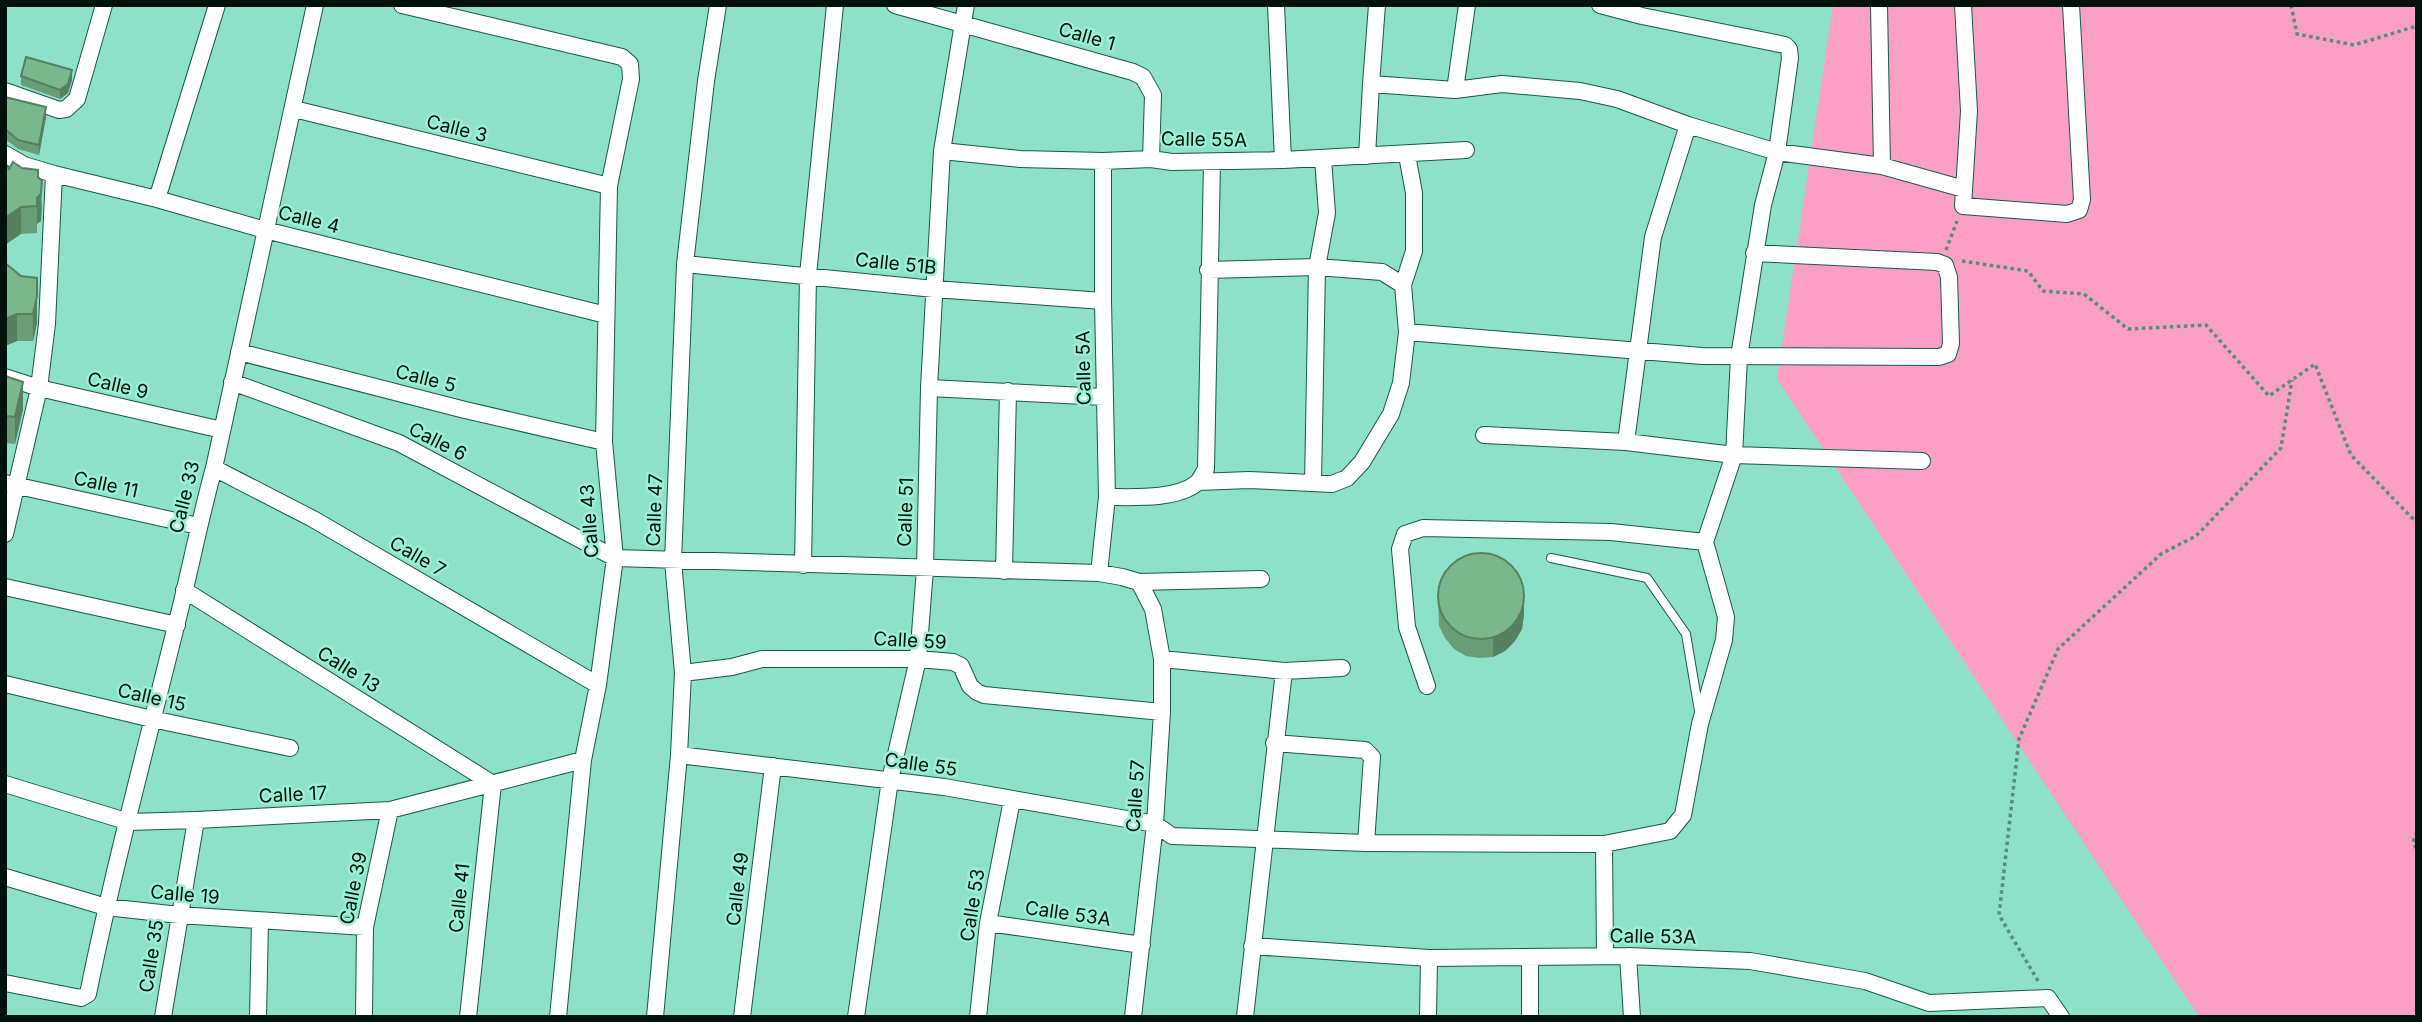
<svg xmlns="http://www.w3.org/2000/svg" width="2422" height="1022" font-family="Inter,sans-serif">
<style>
.green{fill:#fb9fc5}
.lines{fill:none;stroke-linecap:round;stroke-linejoin:round}
.lane-casing{stroke:#165a4a;stroke-width:10}
.street-casing{stroke:#165a4a;stroke-width:18}
.path{stroke:#558f7e;stroke-width:3.5;stroke-dasharray:3.5 3.5;stroke-linecap:butt}
.lane{stroke:#fff;stroke-width:8}
.street{stroke:#fff;stroke-width:16}
.wall{fill:#689d78}
.shaded-wall{fill:#558062}
.building{fill:#79b78c;stroke:#558062;stroke-width:2}
.labels{text-anchor:middle;stroke-width:5;stroke-linejoin:round;paint-order:stroke}
.street-label{font-size:19px;fill:#00120c;stroke:#9aefd5}
</style>
<rect width="100%" height="100%" fill="#8de1c8"/>
<path class="green" d="M1833 5H2417V1017H2199L1777 379Z"/>
<g class="lines">
<defs>
<path id="lane" d="M1551 558 1647 578 1686 634 1699 711"/>
<path id="street" d="M402 5 622 57 630 64 631 79 609 186 604 442 615 558 598 685 583 760 558 1017
M895 5 1133 72 1143 77 1153 95 1151 159
M1276 5 1283 160
M1377 5 1371 84 1455 90 1502 84 1580 91 1617 99 1688 125 1777 152 1790 58 1789 49 1785 45 1642 16 1600 5
M1879 5 1882 166
M1963 5 1969 111 1963 206 2067 214 2079 210 2082 200 2071 5
M1455 90 1467 5
M5 91 59 110 66 109 77 99 104 5
M294 109 609 186
M942 151 1020 159 1103 161 1151 159 1172 162 1283 160 1466 150
M5 154 24 165 54 174 157 199 265 230 606 315
M1367 156 1371 84
M157 199 217 5
M685 264 934 289 1103 301
M1208 270 1317 267 1382 272 1403 285 1407 332 1702 356 1939 357 1948 354 1951 344 1949 277 1945 265 1937 262 1754 253
M1403 285 1414 251V193L1407 155
M239 352 465 410 604 442
M5 377 39 388 222 430
M232 382 399 443 615 558 1099 573 1122 577 1139 582 1261 579
M929 388 1104 397
M1484 435 1626 442 1734 455 1922 461
M1626 442 1653 237 1688 125
M214 468 313 519 598 685
M1198 482 1249 480 1332 484 1347 478 1362 462 1391 414 1401 383 1407 332
M5 483 198 526
M1313 483 1317 267 1327 213 1323 159
M1107 497C1132 497 1176 500 1197 483 1201 479 1203 473 1206 469L1212 162
M5 534 39 388 47 324 54 174
M803 565 808 275 835 5
M1004 571 1008 391
M1099 573 1107 497 1103 301V161
M5 587 177 625
M184 590 493 784 468 1017
M1162 659 1284 671 1342 668
M683 673 732 667 762 659H918L953 662 961 666 970 686 977 692 984 695 1162 712
M5 684 152 719 290 748
M1427 686 1407 627 1400 549 1405 534 1423 528 1611 532 1705 542 1734 455 1739 357 1763 205 1777 152 1882 166 1964 189
M1274 743 1365 750 1372 757 1366 843
M679 755 944 787 1155 824 1172 836 1366 843 1604 844 1670 831 1683 815 1700 724 1724 640 1726 617 1705 542
M5 784 129 822 196 820 390 810 583 760
M1604 844 1605 956
M5 877 106 907 179 915 365 927
M988 923 1142 945
M1252 946 1429 958 1628 956 1750 961 1865 981 1929 1003 2048 998 2061 1017
M1628 956 1632 1017
M5 983 81 998 88 994C113 871 145 751 175 630 189 576 199 522 214 468L315 5
M163 1017 196 820
M258 1017 260 921
M364 1017 365 927 390 810
M655 1017 679 755 683 673 673 561 685 264 706 81 718 5
M742 1017 773 766
M856 1017 890 780 918 659 925 569 929 388 942 151 966 5
M978 1017 988 923 1012 800
M1133 1017 1155 824 1162 712V659L1153 609 1139 582
M1245 1017 1284 671
M1428 1017 1429 958
M1530 1017V957"/>
</defs>
<use href="#lane" class="lane-casing"/>
<use href="#street" class="street-casing"/>
<path class="path" d="M2291 5 2297 34 2354 45 2417 26
M1946 250 1957 221
M1962 261 2028 271 2043 291 2084 294 2128 329 2206 325 2269 396 2315 364 2351 455 2417 523
M2417 832 2413 842 2417 850
M2038 981 1999 915 2019 739 2058 649 2161 554 2196 536 2281 448 2292 380"/>
<use href="#lane" class="lane"/>
<use href="#street" class="street"/>
</g>
<path class="wall" d="M21 76 72 80 68 93 60 99 21 85Z
M5 97 46 117 39 155 18 149 5 139Z
M9 169 38 177 42 208 41 221 37 224V233L21 234Z
M5 263 37 305V323L33 341H17L5 346Z
M5 375 23 409 15 444 5 443Z
M1438 594 1524 614 1522 629 1515 641 1505 651 1493 657 1479 658 1466 656 1454 649 1445 638 1439 626Z"/>
<path class="shaded-wall" d="M72 70V80L68 93 60 99V90Z
M46 107V117L39 155V145Z
M42 181 41 221 37 224V198Z
M21 207V234L5 245V218Z
M37 278V323L33 341V314Z
M17 314V341L5 346V319Z
M23 382V409L15 444V417Z
M1524 596V614L1522 629 1515 641 1505 651 1493 657V638Z"/>
<path class="building" d="M26 57 72 70 68 84 60 90 21 76Z
M5 97 46 107 39 145 18 140 5 129Z
M13 162 22 168 38 170V177L42 181 41 194 37 198V206L21 207 5 218V164L9 169Z
M5 263 21 276 37 278V296L33 314H17L5 319Z
M5 375 8 377 23 382 15 417 5 416Z
M1438 596a43 43 0 1 1 86 0a43 43 0 1 1-86 0Z"/>
<g class="labels">
<g class="street-label">
<text transform="translate(1087 36) rotate(16)" y="7">Calle 1</text>
<text transform="translate(457 128) rotate(14)" y="7">Calle 3</text>
<text transform="translate(1204 139) rotate(1)" y="7">Calle 55A</text>
<text transform="translate(309 219) rotate(14)" y="7">Calle 4</text>
<text transform="translate(896 263) rotate(6)" y="7">Calle 51B</text>
<text transform="translate(1083 368) rotate(-91)" y="7">Calle 5A</text>
<text transform="translate(426 378) rotate(14)" y="7">Calle 5</text>
<text transform="translate(118 385) rotate(13)" y="7">Calle 9</text>
<text transform="translate(438 441) rotate(27)" y="7">Calle 6</text>
<text transform="translate(106 484) rotate(12)" y="7">Calle 11</text>
<text transform="translate(184 497) rotate(-76)" y="7">Calle 33</text>
<text transform="translate(654 510) rotate(-88)" y="7">Calle 47</text>
<text transform="translate(905 512) rotate(-88)" y="7">Calle 51</text>
<text transform="translate(589 521) rotate(-94)" y="7">Calle 43</text>
<text transform="translate(418 556) rotate(30)" y="7">Calle 7</text>
<text transform="translate(910 640) rotate(3)" y="7">Calle 59</text>
<text transform="translate(349 669) rotate(32)" y="7">Calle 13</text>
<text transform="translate(152 697) rotate(13)" y="7">Calle 15</text>
<text transform="translate(921 764) rotate(8)" y="7">Calle 55</text>
<text transform="translate(293 794) rotate(-3)" y="7">Calle 17</text>
<text transform="translate(1135 796) rotate(-86)" y="7">Calle 57</text>
<text transform="translate(353 888) rotate(-79)" y="7">Calle 39</text>
<text transform="translate(737 889) rotate(-83)" y="7">Calle 49</text>
<text transform="translate(185 894) rotate(5)" y="7">Calle 19</text>
<text transform="translate(459 898) rotate(-84)" y="7">Calle 41</text>
<text transform="translate(972 905) rotate(-81)" y="7">Calle 53</text>
<text transform="translate(1068 913) rotate(8)" y="7">Calle 53A</text>
<text transform="translate(1653 936) rotate(1)" y="7">Calle 53A</text>
<text transform="translate(151 956) rotate(-81)" y="7">Calle 35</text>
</g>
</g>
<rect width="2422" height="1022" fill="none" stroke="#00120c" stroke-width="14"/>
</svg>
